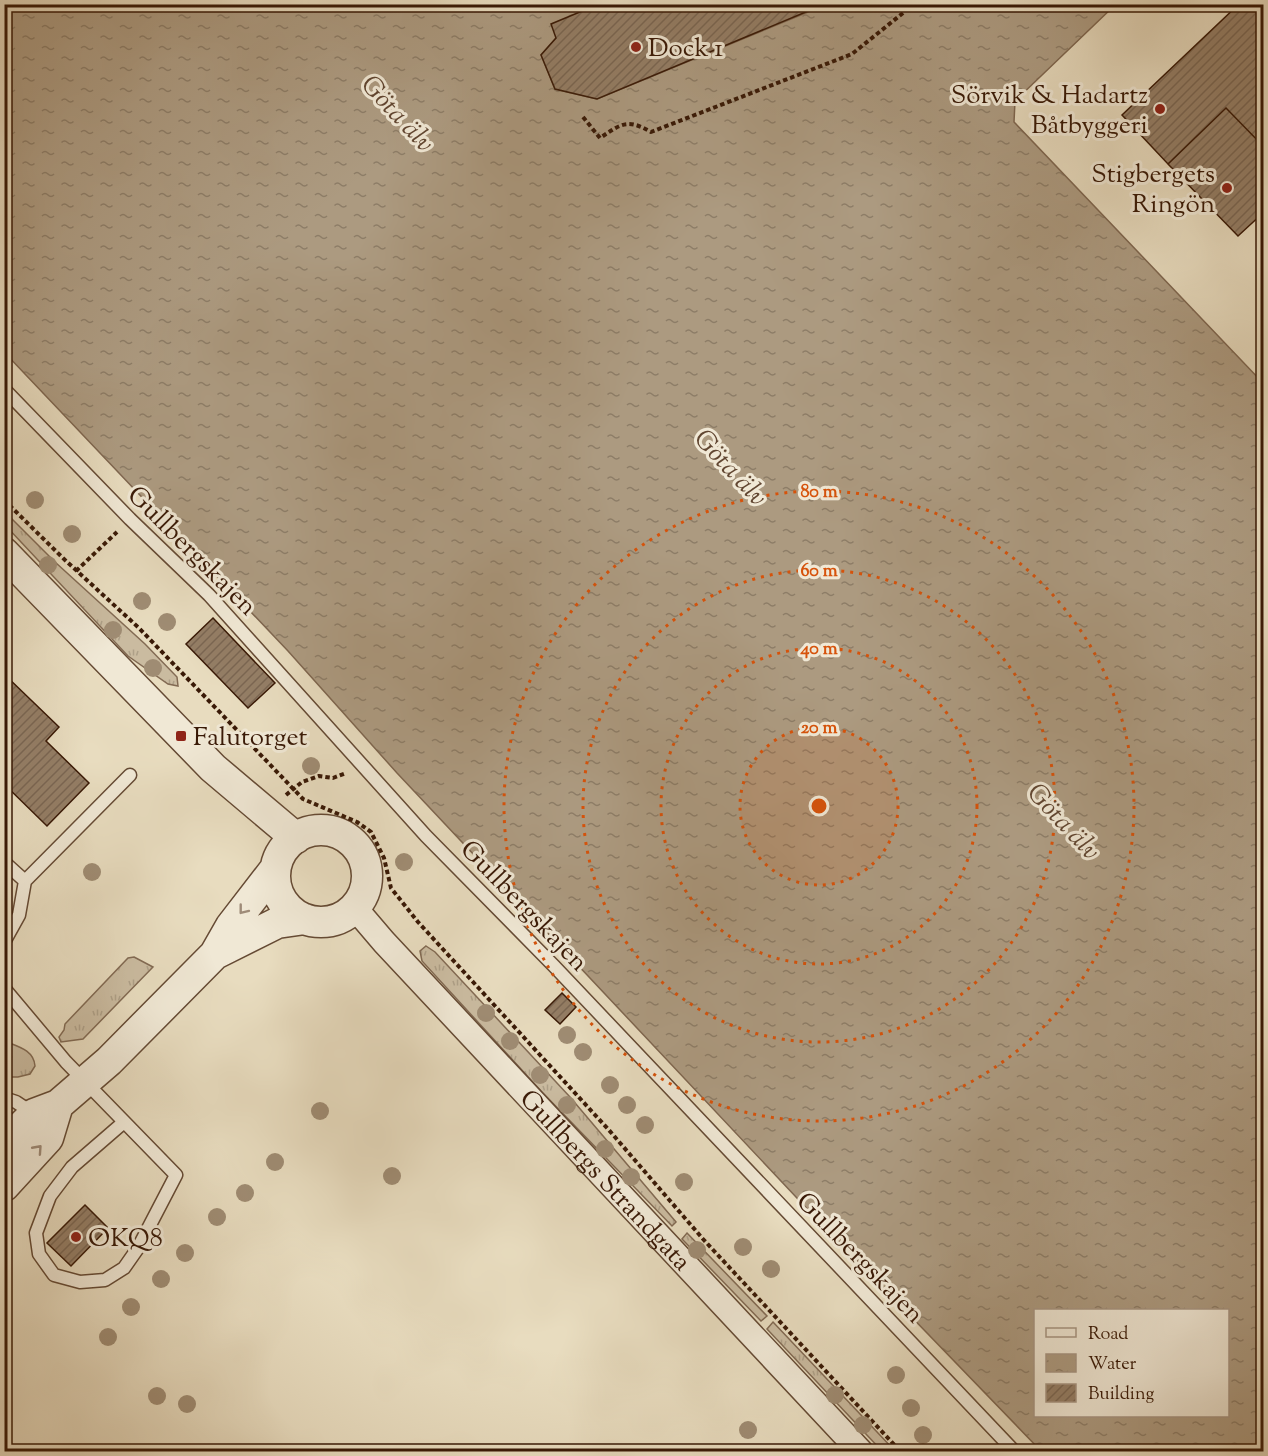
<svg xmlns="http://www.w3.org/2000/svg" width="1268" height="1456" font-family="'Sorts Mill Goudy',serif">
<style>
.grass{fill:url(#grass-tufts);stroke:#826a53;stroke-width:1.5}
.water{fill:url(#water-ripples);stroke:#7e664f;stroke-width:1.5;fill-rule:evenodd}
.building{fill:url(#building-hatch);stroke:#391906;stroke-width:1.5}
.lines{fill:none;stroke-linecap:round;stroke-linejoin:round}
.service-casing{stroke:#654a34;stroke-width:15}
.minor-casing{stroke:#654a34;stroke-width:27}
.tertiary-casing{stroke:#654a34;stroke-width:33}
.path{stroke:#391906;stroke-width:4;stroke-dasharray:4.5 3;stroke-linecap:butt}
.service{stroke:#f0e8d5;stroke-width:12}
.minor{stroke:#f0e8d5;stroke-width:24}
.tertiary{stroke:#f0e8d5;stroke-width:30}
.tree{fill:#9f8c73}
.oneway{stroke:#9e8b78}
.ring{fill:none;stroke:#d6530b;stroke-width:3;stroke-dasharray:3 6}
.poi-dot{fill:#8f2418;stroke:#f0e8d5;stroke-width:2}
.labels{text-anchor:middle;stroke-width:6;stroke-linejoin:round;paint-order:stroke}
.poi-label{font-size:26px;fill:#391906;stroke:#f0e8d5;text-anchor:start}
.street-label{font-size:26px;fill:#391906;stroke:#f0e8d5}
.water-label{font-size:27px;font-style:italic;fill:#614631;stroke:#f0e8d5}
.centre{fill:#d6530b;stroke:#f0e8d5;stroke-width:3}
.ring-label{font-size:18px;text-anchor:middle;font-weight:bold;fill:#d6530b;stroke:#f0e8d5;stroke-width:6;stroke-linejoin:round;paint-order:stroke}
</style>
<defs>
<pattern id="grass-tufts" width="24" height="20" patternUnits="userSpaceOnUse" patternTransform="scale(1.5)"><rect width="24" height="20" fill="#cabba0"/><path d="M3 7l-1-3M5 7V3M7 7l1-3M15 17l-1-3M17 17v-4M19 17l1-3" fill="none" stroke="#aea088"/></pattern>
<pattern id="water-ripples" width="26" height="14" patternUnits="userSpaceOnUse" patternTransform="scale(1.5)"><rect width="26" height="14" fill="#ac9a80"/><path d="M2 4q2-2 4 0t4 0M15 11q2-2 4 0t4 0" fill="none" stroke="#8d7d67"/></pattern>
<pattern id="building-hatch" width="6" height="6" patternUnits="userSpaceOnUse" patternTransform="scale(1.5)"><rect width="6" height="6" fill="#947e66"/><path d="M-1 1l2-2M0 6l6-6M5 7l2-2" fill="none" stroke="#7a6652"/></pattern>
</defs>
<rect width="100%" height="100%" fill="#e8dcbf"/>
<filter id="stains"><feTurbulence type="fractalNoise" baseFrequency=".00333" numOctaves="4"/><feColorMatrix values="0 0 0 0 .2 0 0 0 0 .09 0 0 0 0 .02 0 0 0 .5 -.17"/></filter>
<radialGradient id="worn" r=".72"><stop offset=".6" stop-color="#630" stop-opacity="0"/><stop offset="1" stop-color="#630" stop-opacity=".3"/></radialGradient>
<path class="grass" d="M4 511 55 562 145 644 177 677 178 686 168 684 128 656 5 525Z
M426 946 435 952 570 1097 676 1222 672 1226 541 1091 422 961 420 951Z
M134 957 153 967 83 1039 61 1042 59 1037 64 1030 65 1024 128 958Z
M7 1042C20 1047 34 1051 35 1066L30 1074 18 1077H5V1044Z
M687 1233 767 1316 761 1321 682 1239Z
M773 1322 895 1451H882L767 1329Z"/>
<path class="water" d="M5 5H599L556 38 541 55 555 89 597 99 825 5H1115L1015 101 1014 122 1263 383V1451H1041L812 1214 397 773 288 651 5 353ZM1036 1310H1228V1416H1036Z"/>
<path class="building" d="M599 4H825L597 99 555 89 541 55 556 38 551 24Z
M1239 4H1264V147L1226 108 1168 164 1122 115Z
M1226 108 1264 147V212L1238 236 1168 164Z
M213 618 275 683 248 708 186 644Z
M4 674 59 727 46 741 89 783 47 826 4 784Z
M562 993 576 1007 560 1024 545 1010Z
M85 1205 108 1228 71 1266 47 1243Z"/>
<g class="lines">
<defs>
<path id="service" d="M4 389 130 519 209 595 426 836 554 966 1015 1452
M4 862 25 881
M4 942 19 915 25 881 130 775
M4 988 66 1062 176 1175 138 1248 124 1268 105 1280 80 1282 54 1275 39 1254 36 1233 50 1196 72 1167 124 1122
M4 1098 16 1102 34 1114"/>
<g id="minor">
<path id="s1" d="M355 908 384 942 861 1452"/>
</g>
<path id="tertiary" d="M4 553 213 768 296 838
M275 876a46 46 0 1 1 92 0a46 46 0 1 1-92 0Z
M215 954 277 923 305 919
M4 1144 34 1114 58 1105 109 1061 215 954 231 926 275 869
M4 1186 48 1138 58 1105"/>
</defs>
<use href="#service" class="service-casing"/>
<use href="#minor" class="minor-casing"/>
<use href="#tertiary" class="tertiary-casing"/>
<path class="path" d="M583 117 600 138C621 124 627 118 651 132L852 54 903 13
M4 500 65 560 139 628 303 799 357 822 371 832 384 858 391 888 418 922 608 1129 703 1239 901 1452
M76 571 117 532
M286 795 302 782 319 776 333 778 346 773"/>
<use href="#service" class="service"/>
<use href="#minor" class="minor"/>
<use href="#tertiary" class="tertiary"/>
</g>
<g class="tree">
<circle cx="35" cy="500" r="9"/>
<circle cx="72" cy="534" r="9"/>
<circle cx="48" cy="565" r="9"/>
<circle cx="142" cy="601" r="9"/>
<circle cx="167" cy="622" r="9"/>
<circle cx="113" cy="630" r="9"/>
<circle cx="153" cy="668" r="9"/>
<circle cx="311" cy="766" r="9"/>
<circle cx="404" cy="862" r="9"/>
<circle cx="92" cy="872" r="9"/>
<circle cx="486" cy="1013" r="9"/>
<circle cx="567" cy="1035" r="9"/>
<circle cx="510" cy="1041" r="9"/>
<circle cx="583" cy="1052" r="9"/>
<circle cx="540" cy="1075" r="9"/>
<circle cx="610" cy="1085" r="9"/>
<circle cx="567" cy="1105" r="9"/>
<circle cx="627" cy="1105" r="9"/>
<circle cx="320" cy="1111" r="9"/>
<circle cx="645" cy="1125" r="9"/>
<circle cx="605" cy="1149" r="9"/>
<circle cx="275" cy="1162" r="9"/>
<circle cx="392" cy="1176" r="9"/>
<circle cx="631" cy="1177" r="9"/>
<circle cx="684" cy="1182" r="9"/>
<circle cx="245" cy="1193" r="9"/>
<circle cx="217" cy="1217" r="9"/>
<circle cx="743" cy="1247" r="9"/>
<circle cx="697" cy="1250" r="9"/>
<circle cx="185" cy="1253" r="9"/>
<circle cx="771" cy="1269" r="9"/>
<circle cx="161" cy="1279" r="9"/>
<circle cx="131" cy="1307" r="9"/>
<circle cx="108" cy="1337" r="9"/>
<circle cx="896" cy="1375" r="9"/>
<circle cx="835" cy="1395" r="9"/>
<circle cx="157" cy="1396" r="9"/>
<circle cx="187" cy="1404" r="9"/>
<circle cx="911" cy="1408" r="9"/>
<circle cx="863" cy="1425" r="9"/>
<circle cx="748" cy="1430" r="9"/>
<circle cx="923" cy="1435" r="9"/>
</g>
<defs><path id="oneway-chevron" d="M-2-3.5L2.5 0L-2 3.5" fill="none" stroke-width="1.6" stroke-linecap="round" stroke-linejoin="round" transform="scale(1.5)"/></defs>
<g class="oneway">
<use href="#oneway-chevron" transform="translate(243 910) rotate(128)"/>
<use href="#oneway-chevron" transform="translate(38 1149) rotate(-48)"/>
</g>
<circle cx="819" cy="806" r="79" fill="#d6530b" fill-opacity=".12"/>
<g class="ring">
<circle cx="819" cy="806" r="79"/>
<circle cx="819" cy="806" r="158"/>
<circle cx="819" cy="806" r="236"/>
<circle cx="819" cy="806" r="315"/>
</g>
<g class="poi-dot">
<circle cx="636" cy="47" r="6"/>
<circle cx="1160" cy="109" r="6"/>
<circle cx="1227" cy="188" r="6"/>
<rect x="175" y="730" width="12" height="12" rx="3"/>
<circle cx="76" cy="1237" r="6"/>
</g>
<g class="labels">
<g class="poi-label">
<text x="648" y="56">Dock 1</text>
<text x="1148" y="103" text-anchor="end">Sörvik &amp; Hadartz<tspan x="1148" dy="30">Båtbyggeri</tspan></text>
<text x="1215" y="182" text-anchor="end">Stigbergets<tspan x="1215" dy="30">Ringön</tspan></text>
<text x="193" y="745">Falutorget</text>
<text x="88" y="1246">OKQ8</text>
</g>
<g class="street-label">
<text transform="translate(193 550) rotate(45)" y="9">Gullbergskajen</text>
<text transform="translate(525 905) rotate(46)" y="9">Gullbergskajen</text>
<text dy="9" stroke="none"><textPath href="#s1" startOffset="370">Gullbergs Strandgata</textPath></text>
<text transform="translate(861 1257) rotate(46)" y="9">Gullbergskajen</text>
</g>
<g class="water-label">
<text transform="translate(398 113) rotate(47)" y="9">Göta älv</text>
<text transform="translate(731 467) rotate(47)" y="9">Göta älv</text>
<text transform="translate(1064 821) rotate(47)" y="9">Göta älv</text>
</g>
</g>
<circle cx="819" cy="806" r="9" class="centre"/>
<g class="ring-label">
<text x="819" y="497">80 m</text>
<text x="819" y="576">60 m</text>
<text x="819" y="654">40 m</text>
<text x="819" y="733">20 m</text>
</g>
<rect width="1268" height="1456" fill="none" stroke="#e8dcbf" stroke-width="24"/>
<rect x="6" y="6" width="1256" height="1444" fill="none" stroke="#391906" stroke-width="3"/>
<rect x="12" y="12" width="1244" height="1432" fill="none" stroke="#391906" stroke-width="1.5"/>
<rect x="1034" y="1309" width="195" height="108" fill="#f0e8d5" stroke="#a79582" stroke-width="1.5"/>
<rect x="1046" y="1328" width="30" height="9" fill="#f0e8d5" stroke="#a79582" stroke-width="1.5"/>
<text x="1088" y="1339" font-size="18" fill="#391906">Road</text>
<rect x="1046" y="1354" width="30" height="18" fill="url(#water-ripples)" stroke="#a79582" stroke-width="1.5"/>
<text x="1088" y="1369" font-size="18" fill="#391906">Water</text>
<rect x="1046" y="1384" width="30" height="18" fill="url(#building-hatch)" stroke="#a79582" stroke-width="1.5"/>
<text x="1088" y="1399" font-size="18" fill="#391906">Building</text>
<rect width="100%" height="100%" filter="url(#stains)"/>
<rect width="100%" height="100%" fill="url(#worn)"/>
</svg>
